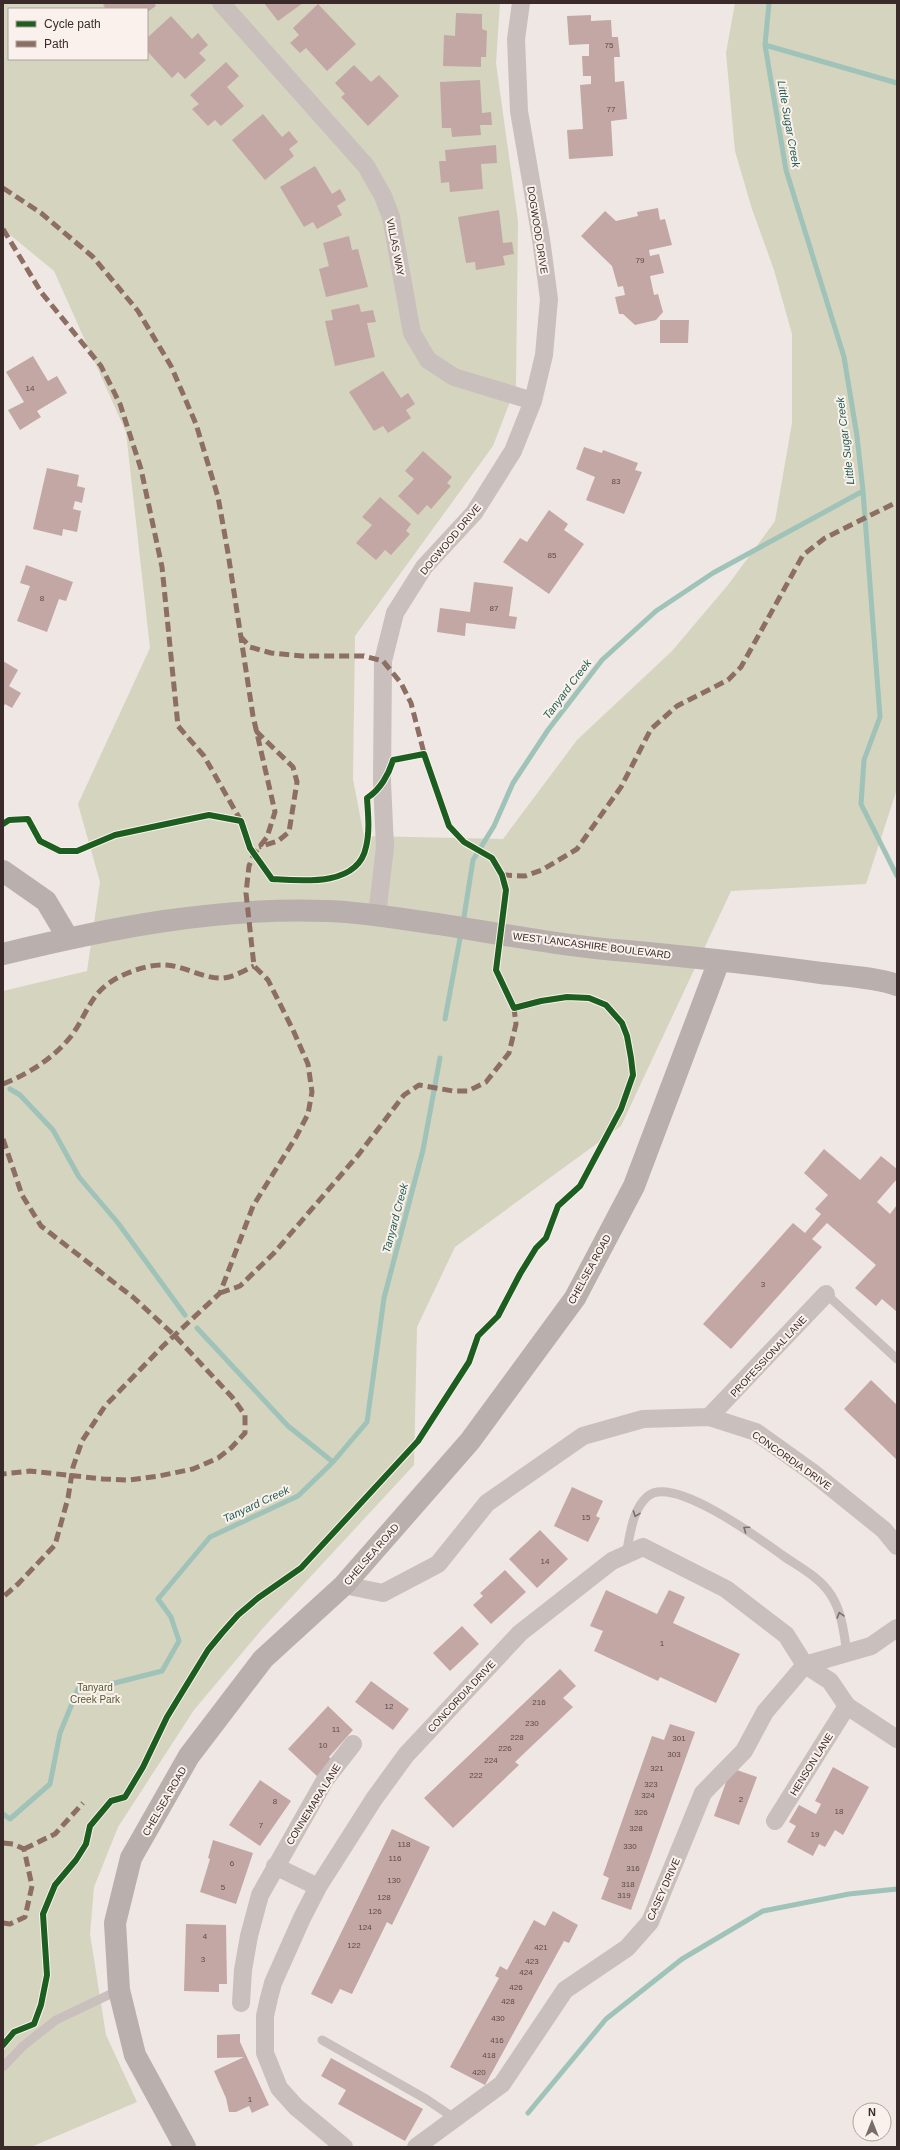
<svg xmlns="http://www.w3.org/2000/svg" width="900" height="2150" font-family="Arial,sans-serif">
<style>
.green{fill:#d5d4be;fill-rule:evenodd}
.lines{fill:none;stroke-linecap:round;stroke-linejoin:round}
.stream{stroke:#9fc2b9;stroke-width:5}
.building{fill:#c3a7a5}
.lane{stroke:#c9bfbc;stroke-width:9}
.street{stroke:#c9bfbc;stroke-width:18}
.secondary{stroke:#b9afad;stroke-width:22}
.quiet{stroke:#8d6e63;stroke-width:5;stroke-dasharray:10 5;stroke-linecap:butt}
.cycleway-casing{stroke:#fbf1ec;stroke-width:8}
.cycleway{stroke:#1b5e20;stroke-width:6}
.oneway{stroke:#7a6e6c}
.labels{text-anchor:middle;stroke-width:4;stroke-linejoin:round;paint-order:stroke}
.number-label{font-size:8px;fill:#5c4a49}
.street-label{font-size:10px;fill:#3a2b2a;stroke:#fbf1ec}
.park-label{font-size:10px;fill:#53592d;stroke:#fbf1ec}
.water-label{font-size:11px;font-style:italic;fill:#1e5d52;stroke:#fbf1ec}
</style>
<rect width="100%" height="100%" fill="#efe7e4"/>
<path class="green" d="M3 3H500L496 63 518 221 516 386 493 446 355 636 353 779 364 836 503 839 577 740 672 651 728 585 775 521 792 423V334L774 270 752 209 735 151 726 53 735 3H897V789L866 884 731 891 621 1126 455 1247 417 1327 414 1465 263 1628 194 1710 118 1827 94 1887 90 1934 106 2035 137 2102 31 2147H3V991L87 971 100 882 78 804 150 648 126 432 54 271 3 229ZM9 9H147V59H9Z"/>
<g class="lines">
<path class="stream" d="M769 3 765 45 786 170 844 357 857 436 863 491 880 717 864 760 861 804 897 876
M765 45 897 83
M463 923 473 860 494 826 513 783 548 730 602 660 656 611 713 573 863 491
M445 1019 461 933
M10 1089 20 1095 53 1130 79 1177 118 1223 185 1315
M197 1328 288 1426 333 1462
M3 1814 10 1819 50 1784 60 1733 78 1689 107 1685 162 1671 179 1641 171 1617 158 1599 210 1537 298 1496 333 1462 367 1422 384 1298 423 1150 440 1058
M528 2113 606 2019 682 1959 763 1911 849 1894 897 1889"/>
</g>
<path class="building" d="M106 3H154L156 6 147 12V9H106L103 5Z
M264 3H303L278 21Z
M318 4 356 44 327 71 306 48 300 53 290 43 299 35 293 28Z
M456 13 482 14V29L487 31 486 57H481V67L443 66 444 35 455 36Z
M591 15V21L611 20 612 37H618L620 57H614L615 82 624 81 627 119 611 121 613 156 569 159 567 130 583 129 580 85 591 84V76H583L582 56H589V44L569 45 567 16Z
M171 16 192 39 198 33 208 45 199 53 206 60 185 79 178 72 172 78 147 51V38Z
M226 62 239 76 227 87 244 106 221 126 215 120 208 126 192 109 199 104 190 95Z
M354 65 371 82 379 75 399 96 368 126 341 97 345 94 335 83Z
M480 80 482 113 491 112 492 125H480L481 135 452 137 451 128H442L440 82Z
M263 114 282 137 289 131 298 142 289 149 294 156 265 180 232 140Z
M496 145 497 163 481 164 483 189 450 192 449 182 441 183 439 161H446L445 150Z
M315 166 332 194 340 189 346 200 337 206 342 215 317 229 313 222 304 227 280 187Z
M658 208 660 220 665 219 672 245 649 250 650 256 659 254 664 273 650 276 654 295 658 294 663 312 656 320 635 325 623 314H619L615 297 625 295 623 286 618 287 612 266 581 236 605 211 616 221 638 216 637 212Z
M499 210 503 243 512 242 514 254 503 256 505 265 476 270 475 262 466 263 458 217Z
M349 236 352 250 358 249 368 287 326 297 319 269 329 266 323 243Z
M359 304 361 312 373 310 376 322 367 323 375 357 335 366 325 321 333 320 331 310Z
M660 320H689L688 343H660Z
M33 356 48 381 57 376 67 393 37 411 41 417 20 430 8 410 24 402 6 372Z
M383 371 401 398 408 393 415 404 406 410 411 418 388 433 383 426 374 431 349 392Z
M584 447 602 453 603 450 638 463 635 470 642 472 624 514 586 500 595 477 576 469Z
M423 451 452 477 447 483 451 486 431 509 427 505 418 515 398 496 414 479 405 471Z
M47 468 79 475 77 486 85 488 82 503 75 501 73 509 81 511 77 532 63 529 62 536 33 529Z
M380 497 411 524 406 531 410 534 391 555 385 550 376 560 356 543 372 525 362 517Z
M549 510 568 524 564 530 584 544 549 594 503 562 520 538 527 542Z
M26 565 73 582 66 601 59 599 47 632 17 621 30 586 20 583Z
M474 582 513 587 509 616 517 617 515 629 466 623 465 636 437 632 440 608 470 612Z
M3 661 18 670 9 686 21 693 12 708 5 704 3 708Z
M824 1149 860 1180 881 1156 897 1169V1179L877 1202 890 1214 897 1205V1312L882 1299 876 1306 855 1288 876 1265 827 1223 812 1239 822 1247 731 1349 703 1324 793 1223 805 1233 821 1214 815 1209 828 1195 804 1173Z
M871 1380 897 1405V1460L844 1409Z
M572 1487 603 1501 596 1516 600 1518 588 1542 554 1526Z
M540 1530 568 1559 537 1588 509 1559Z
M505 1570 526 1592 491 1624 473 1605 483 1596 480 1593Z
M606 1590 657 1614 669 1590 685 1597 673 1623 740 1654 716 1703 660 1677 658 1681 594 1651 603 1631 590 1626Z
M462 1626 479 1644 450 1671 433 1653Z
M560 1669 576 1686 563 1698 573 1707 515 1762 519 1765 453 1828 424 1798Z
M371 1681 409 1709 393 1730 355 1702Z
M328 1706 353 1730 329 1757 333 1761 318 1777 288 1749Z
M670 1724 695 1732 631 1910 601 1899 609 1878 603 1875 652 1736 664 1740Z
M833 1767 869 1787 843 1835 835 1830 825 1847 819 1844 813 1856 787 1842 796 1826 789 1822 799 1805 816 1814 821 1804 815 1801Z
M731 1768 757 1777 739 1825 714 1816Z
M260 1780 291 1801 260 1846 229 1825Z
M392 1829 430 1847 392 1925 387 1922 352 1994 340 1989 332 2004 311 1994Z
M213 1840 253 1853 236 1904 200 1892 210 1859 208 1858Z
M553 1911 578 1925 569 1943 564 1941 485 2085 450 2067 499 1978 495 1976 500 1966 507 1970 534 1920 545 1926Z
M186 1924 226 1925 227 1984H219V1992L184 1991Z
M240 2034V2042L269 2105 252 2113 249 2106 236 2112H229L226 2098 214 2071 244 2057 217 2058V2035Z
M331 2058 423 2109 405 2141 338 2104 346 2090 321 2076Z"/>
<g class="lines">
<path class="lane" d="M826 1294 897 1359
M626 1555C630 1536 632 1509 648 1496 673 1475 760 1539 782 1555 799 1567 820 1577 831 1595 842 1612 844 1634 847 1653
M322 2040 426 2099 454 2118
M3 2067 23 2046 56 2020 119 1990"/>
<path class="street" d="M221 3 366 166 383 196 391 217 412 333 428 360 454 377 533 401
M377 915 385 847 382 782 383 661 395 613 424 567 474 513 513 451 533 401 544 355 549 299 541 239 519 111 516 39 521 3
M709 1417 826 1294
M344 1585 383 1593 438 1564 487 1503 583 1436 643 1419 709 1417 756 1432 812 1472 884 1530 897 1546
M805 1665 871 1646 897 1628
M775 1821 847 1706
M275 1866 318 1887
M241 2003 243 1970 249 1936 260 1895 325 1780 353 1744
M344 2147 296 2107 279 2088 265 2053V2016L269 1998 273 1983 302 1918 318 1887 374 1799 406 1755 520 1633 612 1561 643 1547 726 1589 786 1635 805 1665 830 1681 847 1706 897 1739
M416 2147 502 2084 565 1990 627 1948 650 1922 703 1793 744 1751 765 1712 805 1665"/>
<path class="secondary" d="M3 871 46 901 68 938
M3 954C109 928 216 907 326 911 364 912 401 919 438 924 501 934 564 946 627 951 692 957 757 964 821 973 846 976 873 977 897 985
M185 2147 135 2055 119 1990 115 1923 131 1858 189 1756 263 1659 344 1585 470 1441 575 1298 634 1186 719 961"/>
<path class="quiet" d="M3 188 41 213 93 257 138 311 171 366 196 424 218 497 228 553 253 716 275 812 267 837 254 854 249 866 246 893 254 966 268 980 293 1030 308 1064 312 1092 308 1114 296 1137 253 1206 220 1293 163 1346 105 1406 82 1441 73 1467 68 1498 55 1545 18 1584 3 1597
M3 229 41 292 101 366 120 404 141 469 162 567 178 726 204 756 241 821
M240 636 250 647 271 653 302 656H364L383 661 401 683 411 703 425 757
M256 731 293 767 297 782 289 832 278 841 259 847
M502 875 525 876 542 870 577 849 621 787 651 729 677 706 728 680 741 667 803 555 825 538 897 502
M3 1084C30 1073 54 1058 72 1035 89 1011 90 992 119 977 133 970 151 964 166 965 185 966 203 979 223 978 234 977 245 970 254 966
M3 1139 22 1195 41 1226 134 1298 175 1336 232 1397 245 1415V1433L231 1448 218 1458 193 1469 159 1476 129 1480 103 1479 30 1471 3 1474
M220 1293 240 1286 274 1253 359 1154 404 1095 419 1085 453 1091H468L486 1082 509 1053 516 1024 514 1008
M3 1843 13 1844 24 1849 32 1886 25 1917 10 1924 3 1923
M24 1849 55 1834 83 1803"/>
<defs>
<path id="cycleway" d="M3 824 9 820 28 819 40 841 60 851H77L115 835 185 820 209 815 241 821 250 848 272 879C302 881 358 887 366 847 370 831 368 814 367 798 380 790 389 774 393 760L424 754 449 826 464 842 492 858 502 875 506 890 496 970 514 1008 541 1001 567 997 589 998 606 1005 622 1023 627 1036 631 1058 633 1075 621 1109 580 1186 558 1206 546 1238 536 1248 520 1274 498 1316 478 1336 469 1362 418 1441 301 1568 258 1598 238 1615 222 1633 208 1650 167 1717 143 1767 125 1797 111 1801 90 1826 86 1844 76 1860 55 1885 43 1914 47 1975 41 2005 34 2024 14 2032 3 2045"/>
</defs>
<use href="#cycleway" class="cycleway-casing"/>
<use href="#cycleway" class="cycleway"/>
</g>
<defs><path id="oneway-chevron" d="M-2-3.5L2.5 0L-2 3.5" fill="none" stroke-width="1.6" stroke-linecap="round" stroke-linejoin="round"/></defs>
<g class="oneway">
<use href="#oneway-chevron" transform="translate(636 1514) rotate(110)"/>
<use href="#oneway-chevron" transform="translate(746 1529) rotate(-145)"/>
<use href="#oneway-chevron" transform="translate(840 1615) rotate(-106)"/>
</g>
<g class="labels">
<g class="number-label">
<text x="609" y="48">75</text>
<text x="611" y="112">77</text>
<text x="640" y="263">79</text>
<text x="30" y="391">14</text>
<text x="616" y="484">83</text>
<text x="552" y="558">85</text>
<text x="42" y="601">8</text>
<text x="494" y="611">87</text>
<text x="763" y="1287">3</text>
<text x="586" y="1520">15</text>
<text x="545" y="1564">14</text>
<text x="662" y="1646">1</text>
<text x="539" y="1705">216</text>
<text x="389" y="1709">12</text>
<text x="532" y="1726">230</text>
<text x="336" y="1732">11</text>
<text x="517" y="1740">228</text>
<text x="679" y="1741">301</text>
<text x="323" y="1748">10</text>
<text x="505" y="1751">226</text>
<text x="674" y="1757">303</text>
<text x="491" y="1763">224</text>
<text x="657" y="1771">321</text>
<text x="476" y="1778">222</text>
<text x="651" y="1787">323</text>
<text x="648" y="1798">324</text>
<text x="741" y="1802">2</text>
<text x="275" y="1804">8</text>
<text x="839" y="1814">18</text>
<text x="641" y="1815">326</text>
<text x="261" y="1828">7</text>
<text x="636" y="1831">328</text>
<text x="815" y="1837">19</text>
<text x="404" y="1847">118</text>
<text x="630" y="1849">330</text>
<text x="395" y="1861">116</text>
<text x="232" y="1866">6</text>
<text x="633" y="1871">316</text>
<text x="394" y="1883">130</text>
<text x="628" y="1887">318</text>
<text x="223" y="1890">5</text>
<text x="624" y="1898">319</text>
<text x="384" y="1900">128</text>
<text x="375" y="1914">126</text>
<text x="365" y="1930">124</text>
<text x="205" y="1939">4</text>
<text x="354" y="1948">122</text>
<text x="541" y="1950">421</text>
<text x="203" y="1962">3</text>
<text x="532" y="1964">423</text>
<text x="526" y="1975">424</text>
<text x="516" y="1990">426</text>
<text x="508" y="2004">428</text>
<text x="498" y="2021">430</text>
<text x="497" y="2043">416</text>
<text x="489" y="2058">418</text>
<text x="479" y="2075">420</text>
<text x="250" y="2102">1</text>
</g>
<g class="street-label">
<text transform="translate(538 230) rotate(81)" y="4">DOGWOOD DRIVE</text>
<text transform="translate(396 247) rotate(79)" y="4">VILLAS WAY</text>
<text transform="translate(450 539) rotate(-50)" y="4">DOGWOOD DRIVE</text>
<text transform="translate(592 945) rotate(7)" y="4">WEST LANCASHIRE BOULEVARD</text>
<text transform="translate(589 1269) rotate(-61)" y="4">CHELSEA ROAD</text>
<text transform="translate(768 1356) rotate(-47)" y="4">PROFESSIONAL LANE</text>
<text transform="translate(792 1460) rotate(35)" y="4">CONCORDIA DRIVE</text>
<text transform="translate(371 1554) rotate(-49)" y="4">CHELSEA ROAD</text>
<text transform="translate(461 1696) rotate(-47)" y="4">CONCORDIA DRIVE</text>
<text transform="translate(811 1764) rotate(-58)" y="4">HENSON LANE</text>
<text transform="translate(164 1801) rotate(-60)" y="4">CHELSEA ROAD</text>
<text transform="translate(313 1804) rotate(-58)" y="4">CONNEMARA LANE</text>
<text transform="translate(663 1889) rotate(-66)" y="4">CASEY DRIVE</text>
</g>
<g class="park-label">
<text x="95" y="1691">Tanyard<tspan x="95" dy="12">Creek Park</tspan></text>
</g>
<g class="water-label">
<text transform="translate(789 124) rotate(80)" y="4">Little Sugar Creek</text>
<text transform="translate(845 441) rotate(-97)" y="4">Little Sugar Creek</text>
<text transform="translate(567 689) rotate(-53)" y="4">Tanyard Creek</text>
<text transform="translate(395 1218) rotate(-75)" y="4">Tanyard Creek</text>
<text transform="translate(256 1504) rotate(-25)" y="4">Tanyard Creek</text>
</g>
</g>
<rect width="900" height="2150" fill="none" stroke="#3a2b2a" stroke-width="8"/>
<rect x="8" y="8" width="140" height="52" fill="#fbf1ec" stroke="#aea29e"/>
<rect x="16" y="21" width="20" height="6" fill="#1b5e20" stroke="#aea29e"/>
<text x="44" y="28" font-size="12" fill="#3a2b2a">Cycle path</text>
<rect x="16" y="41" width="20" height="6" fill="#8d6e63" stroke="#aea29e"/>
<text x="44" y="48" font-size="12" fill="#3a2b2a">Path</text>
<g transform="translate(872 2122)"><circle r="19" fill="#fbf1ec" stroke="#aea29e"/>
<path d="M0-3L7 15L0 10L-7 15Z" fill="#796d6b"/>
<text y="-6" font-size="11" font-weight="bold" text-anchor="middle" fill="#3a2b2a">N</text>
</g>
</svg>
